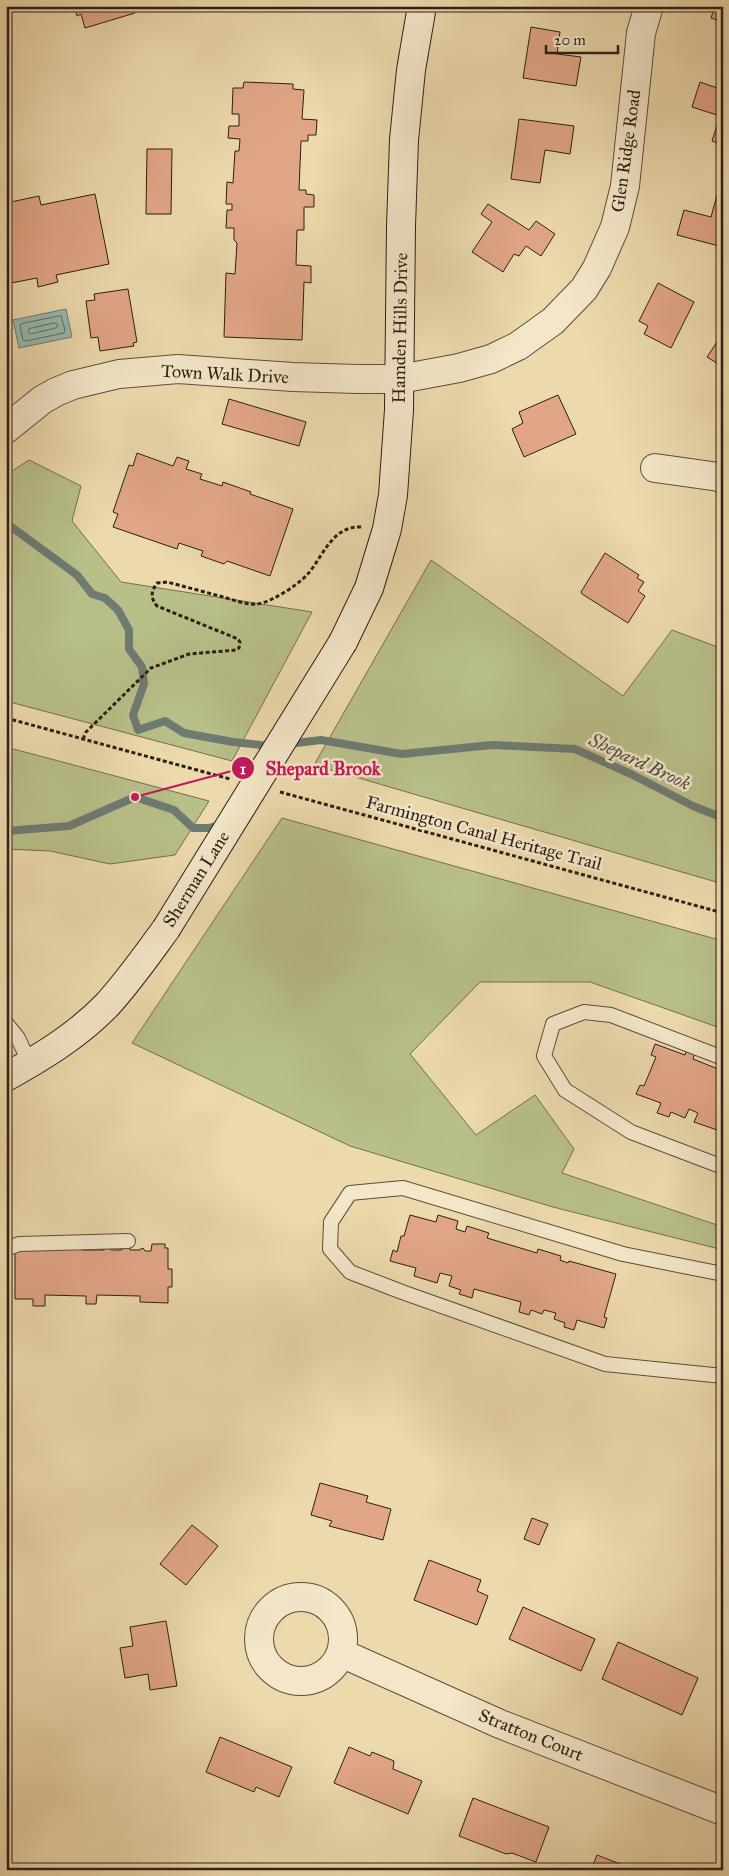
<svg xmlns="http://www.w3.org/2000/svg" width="729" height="1876" font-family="'IM FELL Great Primer',serif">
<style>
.green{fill:#b8bf89;stroke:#726e50}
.water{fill:#99b9b0;stroke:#6d7b72}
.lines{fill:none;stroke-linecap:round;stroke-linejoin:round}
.shore{stroke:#626c63;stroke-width:1}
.stream{stroke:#6d7b72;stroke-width:8}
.building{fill:#e1a686;stroke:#2c1e16}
.lane-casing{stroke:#5c4d3c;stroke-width:16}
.street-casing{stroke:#5c4d3c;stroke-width:30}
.secondary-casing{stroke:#2c1e16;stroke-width:30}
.path{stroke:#2c1e16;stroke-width:3;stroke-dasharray:4 2.5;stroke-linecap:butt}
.lane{stroke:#f3e6c9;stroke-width:14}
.street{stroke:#f3e6c9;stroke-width:28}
.secondary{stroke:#f3e6c9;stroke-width:28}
.secondary-bridge-casing{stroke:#2c1e16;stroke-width:30;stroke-linecap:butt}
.secondary-bridge{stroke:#f3e6c9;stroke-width:28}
.labels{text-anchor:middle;stroke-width:5;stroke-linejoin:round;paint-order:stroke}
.street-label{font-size:18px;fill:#2c1e16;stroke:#f3e6c9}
.water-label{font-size:19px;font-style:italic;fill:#4d4c44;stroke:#f3e6c9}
.leader{fill:none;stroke:#c2185b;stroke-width:2}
.callout-dot{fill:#c2185b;stroke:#f3e6c9;stroke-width:2}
.mark-label{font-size:15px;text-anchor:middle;font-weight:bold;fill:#fff}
.callout-label{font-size:19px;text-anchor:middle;font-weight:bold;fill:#c2185b;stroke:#f3e6c9;stroke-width:5;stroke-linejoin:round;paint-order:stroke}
</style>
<rect width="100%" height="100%" fill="#ecd9ac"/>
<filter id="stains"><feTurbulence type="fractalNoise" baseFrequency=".004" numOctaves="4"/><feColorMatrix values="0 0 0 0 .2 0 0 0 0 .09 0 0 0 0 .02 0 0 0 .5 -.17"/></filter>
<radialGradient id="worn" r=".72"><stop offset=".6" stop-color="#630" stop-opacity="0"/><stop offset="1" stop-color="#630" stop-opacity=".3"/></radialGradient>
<path class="green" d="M29 460 81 486 72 521 121 582 312 612 232 761 6 701V475Z
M431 560 623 696 672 630 723 649V884L314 765Z
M6 747 209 801 175 855 110 864 50 851 6 849Z
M282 818 723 941V1029L590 982H480L410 1054 476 1135 535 1095 574 1149 562 1173 723 1227V1250L553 1207 350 1146 132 1043Z"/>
<path class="water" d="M66 309 72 337 19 348 13 320Z"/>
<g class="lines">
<path class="shore" d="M61 316 65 330 64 333 26 341 23 340 20 326 21 324Z
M55 323 58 325 56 328 30 334 28 332 29 329Z"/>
<path class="stream" d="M6 523 77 575 92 594 105 598 118 610 129 630V649L142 667 144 684 133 715 138 730 165 721 184 733 233 742 269 746
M288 744 321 740 402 754 492 745 575 749 631 774 693 806 723 818
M6 831 69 826 135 797 174 810 193 828H209L221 825"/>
</g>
<path class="building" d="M74 6H133L135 13 85 28 81 14 77 16Z
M715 6H723V22L711 18Z
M531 27 560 32 557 54 581 57 576 86 523 78Z
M244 82 293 84V89L304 90 302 119 317 120 316 135H308V141H301L299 190H306V194L314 195V207H304V230H297L296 265 311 266V283L304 282 302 340 224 337 226 273 235 274 237 243 234 240V228H226L227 210H232V204H226L227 182 233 183 235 151H239L240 139 228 138 229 126H239V114H232L233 88H243Z
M700 82 723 90V145L712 141 720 116 692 107Z
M519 119 574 126 570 154 545 150 540 183 511 179Z
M147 149H172L171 214H146Z
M95 194 109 264 56 275 58 282 38 287 37 278 6 284V203L39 196 41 205Z
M717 195 723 196V247L677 235 684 210 711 217Z
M488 204 529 230 536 221 555 234 541 256 526 246 519 256 514 254 503 272 472 252 492 222 481 214Z
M658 283 694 302 671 348 644 334 648 326 639 321Z
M128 289 137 342 133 343 134 346 100 351 98 337 91 338 86 301 95 300 94 294Z
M723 333V367L707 357Z
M558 395 576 434 524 457 512 429 523 423 519 412Z
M229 399 306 422 299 446 222 424Z
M137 453 173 466 177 457 189 461 186 469 202 474 200 479 222 486 223 482 251 492 250 494 293 509 270 576 227 561 224 564 201 556 203 551 179 543 177 549 113 527 118 514 113 512 129 465 133 466Z
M605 553 639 575 637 578 644 582 638 591 645 596 628 623 582 594 581 592Z
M655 1044 685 1055 687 1049 695 1052 693 1059 723 1071V1127L718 1125 717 1130 694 1122 698 1113 689 1109 685 1118 671 1112 669 1117 657 1113 661 1103 636 1094 640 1085 644 1086 656 1057 651 1055Z
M410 1215 436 1222 438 1215 458 1221 456 1229 465 1232 467 1226 489 1233 487 1238 537 1253 538 1249 561 1256 560 1260 568 1263 569 1261 616 1274 604 1317 607 1318 604 1328 577 1320 574 1330 564 1327 565 1323 554 1319 556 1313 544 1310 542 1314 531 1310 529 1315 519 1312 521 1302 474 1289 472 1298 459 1294 461 1290 449 1286 452 1276 440 1273 437 1283 414 1276 416 1268 390 1261 393 1250 397 1252 401 1236H404Z
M152 1244H165V1248H168V1269H172V1287H168V1303L140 1302V1296L97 1295 96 1304H86V1296L45 1295V1306H33V1299H15V1250L82 1245V1250H104V1246H111V1250H122V1245L130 1246V1250H139L143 1248 145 1251H151Z
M320 1483 368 1496 366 1502 391 1509 383 1540 329 1526 332 1521 311 1515Z
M532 1518 548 1524 539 1545 524 1539Z
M192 1525 218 1546 186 1585 160 1564Z
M429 1560 481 1580 477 1591 488 1596 477 1625 414 1600Z
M523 1607 595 1639 581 1671 509 1639Z
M166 1621 177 1686 150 1690 148 1674 125 1678 120 1648 133 1646 130 1627Z
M618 1642 698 1678 682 1715 602 1679Z
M220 1737 292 1767 279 1797 256 1787 254 1792 206 1772Z
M349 1747 370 1756 372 1752 394 1761 393 1769 422 1781 408 1814 334 1783Z
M473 1798 549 1827 536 1862 512 1853 506 1854 459 1836Z
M597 1855 636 1870H591Z"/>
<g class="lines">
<defs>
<path id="lane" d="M6 1023 18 1038 30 1064
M723 1058 611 1015 584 1012 553 1024 544 1056 565 1090 631 1132 723 1167
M6 1249 19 1244 128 1241
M723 1274 623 1254 403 1188 350 1193 331 1222 330 1249 350 1272 402 1292 605 1364 723 1376"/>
<path id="street" d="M6 429 42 400 56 392 73 385 119 374 178 369 293 377 358 379H400L459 368 491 359 518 346 553 321 584 289 597 268 615 227 625 186 641 33 649 6
M655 468 719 477 723 479
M259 1639a42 42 0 1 1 84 0a42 42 0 1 1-84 0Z
M341 1653 500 1724 723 1811"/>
<path id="secondary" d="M343 642 369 588 387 529 393 495 399 410 401 226 404 140 411 70 422 6
M6 1077C42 1057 78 1035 107 1005 129 981 147 955 166 929"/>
</defs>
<use href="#lane" class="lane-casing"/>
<use href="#street" class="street-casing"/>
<use href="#secondary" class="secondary-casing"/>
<path class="path" d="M6 718 230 779
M83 739 86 732 151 668 189 654 236 650 239 648 240 642 238 639 157 606C150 597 151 592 157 583L167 582C186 587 205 592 223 597 234 600 246 605 257 604 272 602 296 586 307 575 323 557 332 525 362 527
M280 792 723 913"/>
<use href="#lane" class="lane"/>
<use href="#street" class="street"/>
<use href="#secondary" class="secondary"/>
<defs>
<path id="secondary-bridge" d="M166 929 343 642"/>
</defs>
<use href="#secondary-bridge" class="secondary-bridge-casing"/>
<use href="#secondary-bridge" class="secondary-bridge"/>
</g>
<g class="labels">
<g class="street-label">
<text transform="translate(626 151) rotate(-82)" y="6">Glen Ridge Road</text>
<text transform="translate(400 328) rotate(-89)" y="6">Hamden Hills Drive</text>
<text transform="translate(225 374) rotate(3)" y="6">Town Walk Drive</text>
<text transform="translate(484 833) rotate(15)" y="6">Farmington Canal Heritage Trail</text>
<text transform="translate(196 879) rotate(-58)" y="6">Sherman Lane</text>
<text transform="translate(531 1735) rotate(22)" y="6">Stratton Court</text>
</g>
<g class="water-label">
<text transform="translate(640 761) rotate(25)" y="7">Shepard Brook</text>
</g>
</g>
<path class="leader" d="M135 797L243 768"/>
<g class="callout-dot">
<circle cx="135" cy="797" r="5"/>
<circle cx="243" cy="768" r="12"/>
</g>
<g class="mark-label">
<text x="243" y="774">1</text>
</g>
<g class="callout-label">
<text x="323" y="775">Shepard Brook</text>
</g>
<rect width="729" height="1876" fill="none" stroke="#ecd9ac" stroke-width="25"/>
<rect x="8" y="8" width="714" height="1861" fill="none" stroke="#2c1e16" stroke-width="2.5"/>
<rect x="12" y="12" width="704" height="1851" fill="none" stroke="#2c1e16"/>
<path d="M546 45v8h72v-8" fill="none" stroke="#2c1e16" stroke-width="2.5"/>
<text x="554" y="45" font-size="15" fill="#2c1e16" stroke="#f3e6c9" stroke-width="4" paint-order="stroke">20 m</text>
<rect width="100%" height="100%" filter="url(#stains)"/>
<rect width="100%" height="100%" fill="url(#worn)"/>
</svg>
